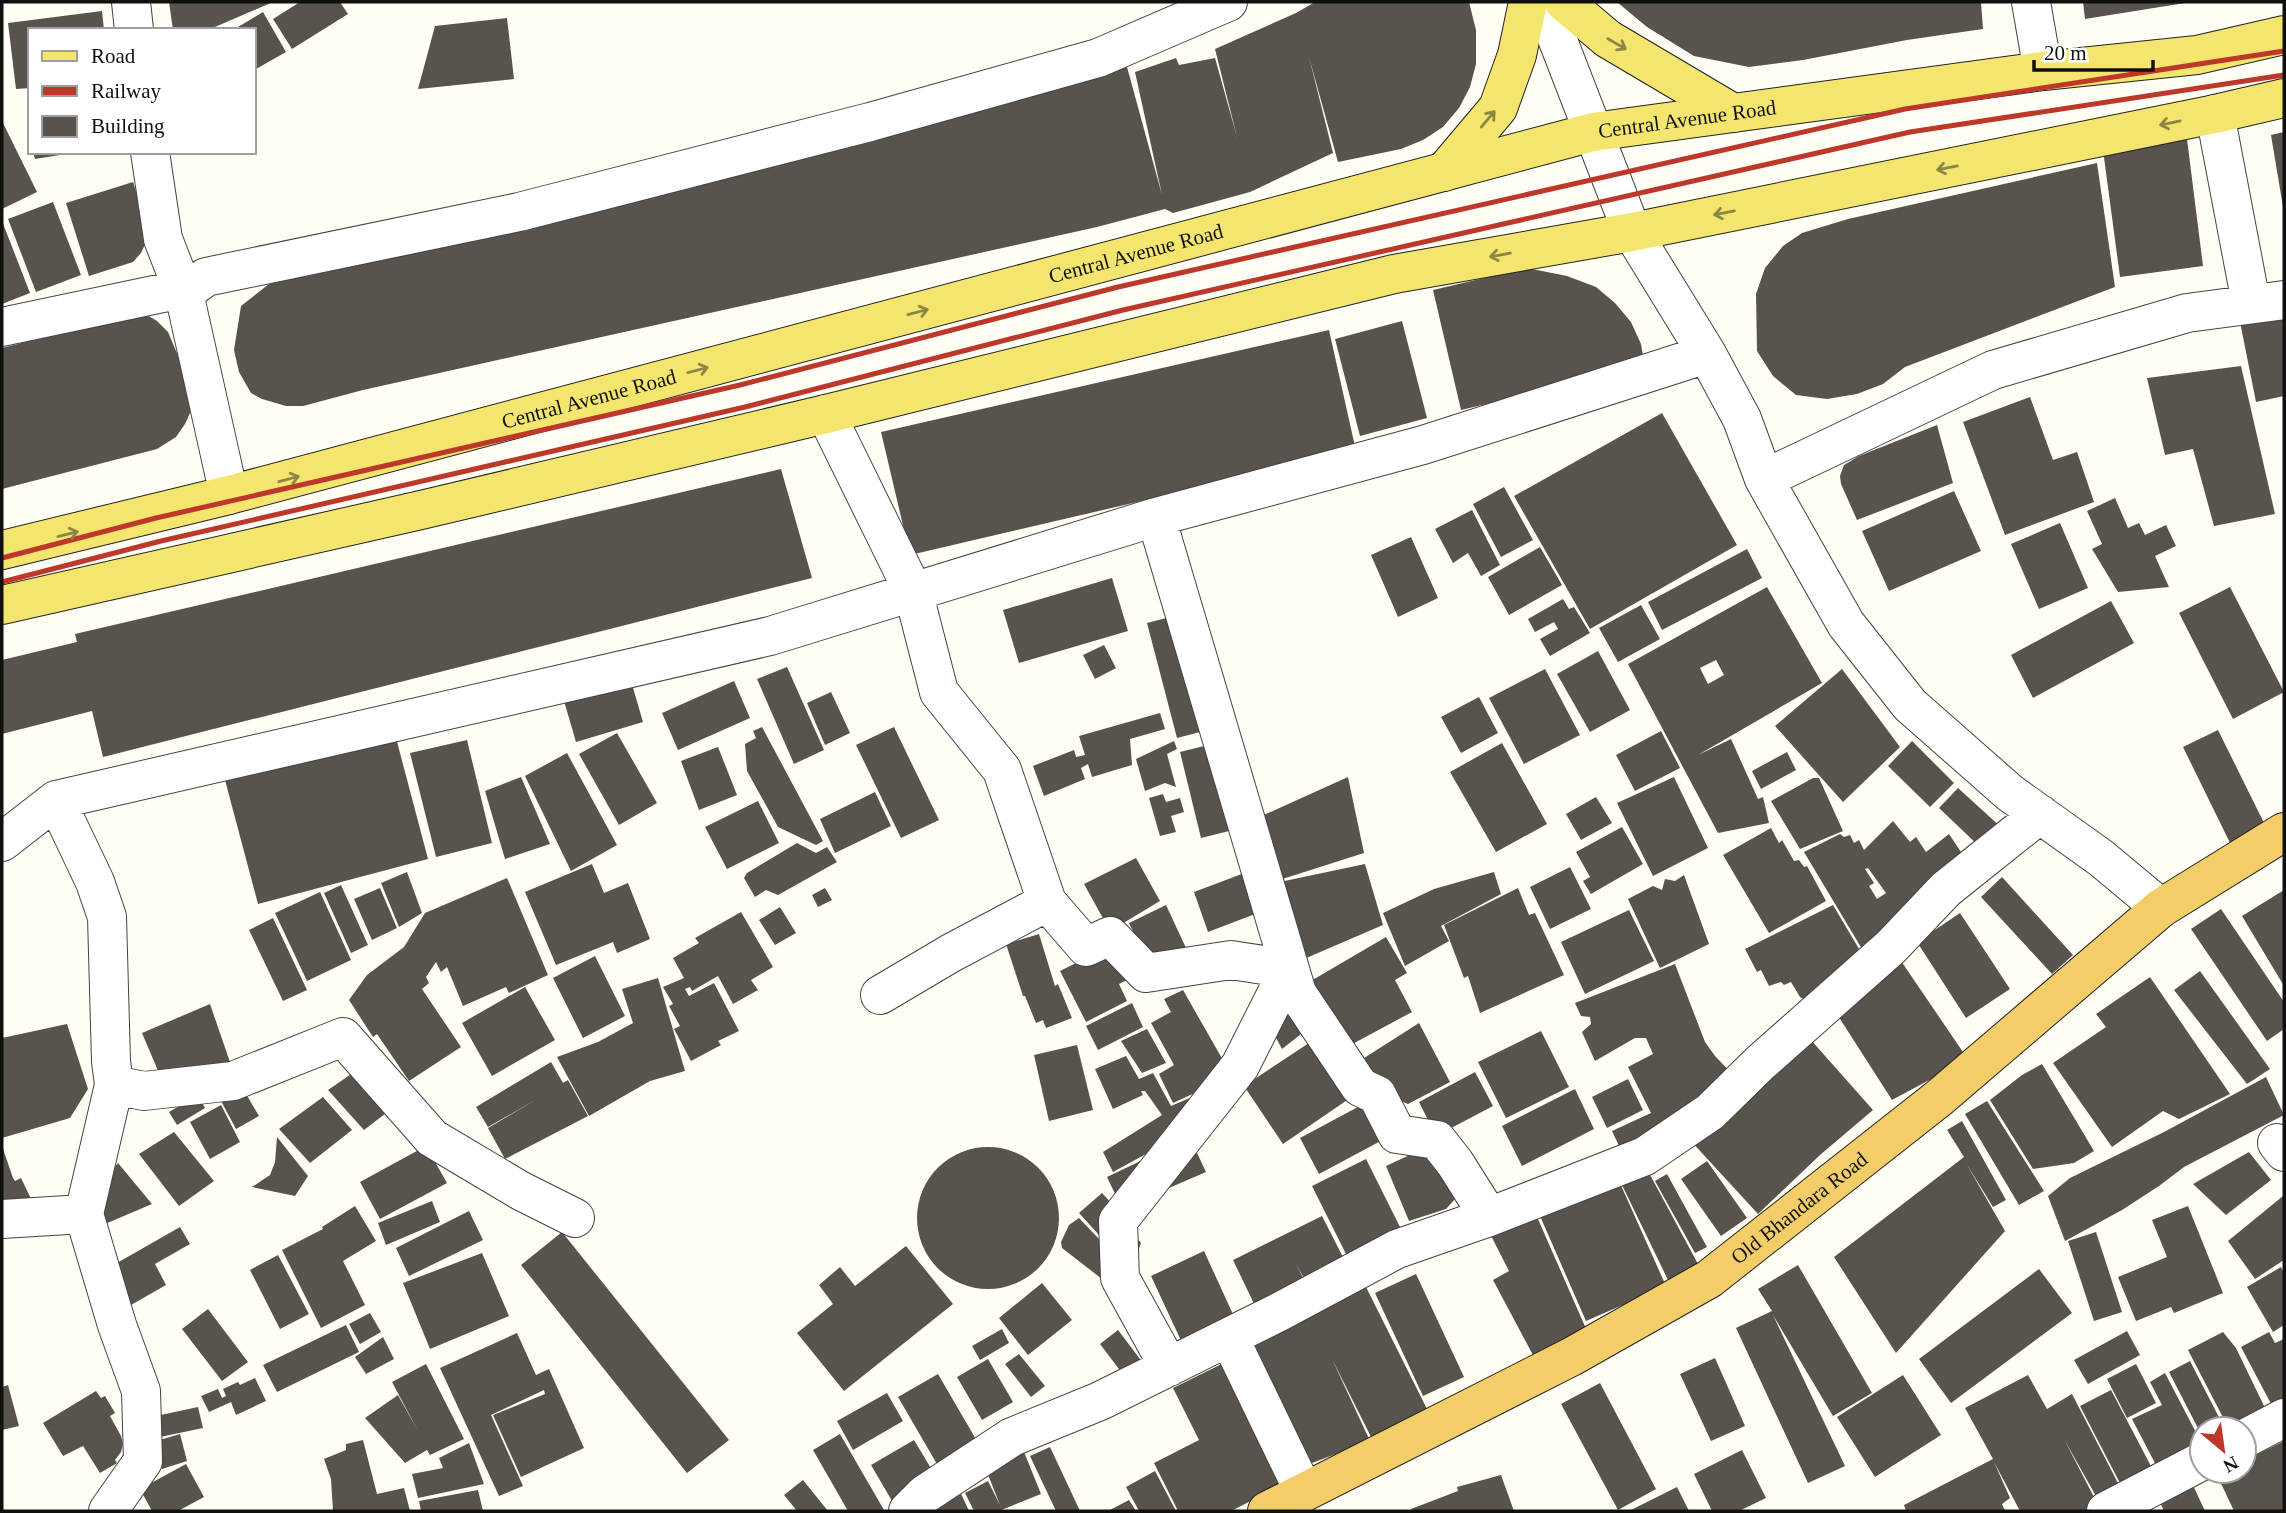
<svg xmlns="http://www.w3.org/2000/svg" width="2286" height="1513" font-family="'Times New Roman',serif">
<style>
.building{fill:#59534d;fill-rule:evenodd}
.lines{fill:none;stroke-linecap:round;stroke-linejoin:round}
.minor-casing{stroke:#434343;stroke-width:40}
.primary-casing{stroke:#212121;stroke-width:40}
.trunk-casing{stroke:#212121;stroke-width:40}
.minor{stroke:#fff;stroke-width:38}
.primary{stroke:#f4e56f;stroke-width:38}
.trunk{stroke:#f2cd68;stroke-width:38}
.rail{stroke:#be372b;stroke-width:5}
.oneway{stroke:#8d8544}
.labels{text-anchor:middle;stroke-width:7;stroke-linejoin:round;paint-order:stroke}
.street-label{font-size:21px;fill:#101010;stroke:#fff}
</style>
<rect width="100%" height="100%" fill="#fffef4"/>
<path class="building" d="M169 2H273L208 30H173Z
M300 2H340L348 14 292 49 273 19Z
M1315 2H1469L1476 30V64L1470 87 1459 108 1443 127 1423 140 1401 149 1338 162 1309 57 1333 153 1250 192 1173 213 1165 209 1097 227 363 390 303 406H286L262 399 251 393 239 372 234 350 241 306 269 284 332 265 1060 89 1059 85 1127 67 1162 195 1135 72 1176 58 1179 65 1215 58 1237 137 1215 49 1296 13Z
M1617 2H1981L1983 29 1907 40 1803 60 1749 67 1694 56 1647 27Z
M2083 2H2185V3L2085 19Z
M102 11 104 30H30V88L16 89 8 23Z
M263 12 286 52 256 69 254 66V30H233Z
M507 18 514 79 418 89 435 26Z
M2 121 37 192 2 209Z
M2284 132V207H2283L2271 135Z
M2187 139 2203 266 2120 277 2103 150Z
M33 152H65L66 154 35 159Z
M2097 163 2115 287 1905 367 1883 384 1857 394 1827 399 1796 395 1773 376 1757 351 1756 294 1765 268 1783 246 1802 233 1848 219Z
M133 182 148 229 147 240 141 253 133 262 89 276 66 203Z
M53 202 81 275 36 292 8 219Z
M2 221 30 293 2 304Z
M1527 268 1567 276 1596 287 1615 303 1631 322 1641 344 1643 356 1537 392 1461 410 1433 290Z
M2284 308V396L2256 402 2239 317Z
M147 315 157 321 168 332 182 365 191 411 185 424 176 437 157 449 2 489V348L117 319Z
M1402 321 1427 418 1360 436 1335 339Z
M1329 330 1356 451 910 555 881 432Z
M2241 366 2275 514 2214 526 2193 449 2165 455 2147 378Z
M2030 397 2053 460 2077 452 2094 502 2005 535 1963 422Z
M1662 413 1737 545 1590 629 1514 496Z
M1937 425 1953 483 1857 520 1841 484 1840 476 1844 465 1859 456Z
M781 469 812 578 103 757 92 711 2 734V660L77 642 75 634Z
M1504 487 1533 540 1501 557 1473 504Z
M1954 491 1981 551 1889 591 1862 531Z
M2115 498 2128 528 2139 523 2145 535 2166 525 2176 546 2155 556 2169 587 2118 592 2092 549 2102 544 2087 511Z
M1472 510 1500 565 1481 576 1468 553 1453 563 1435 529Z
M2060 523 2088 588 2039 609 2011 544Z
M1411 537 1438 598 1398 617 1371 555Z
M1540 547 1562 585 1509 615 1488 577Z
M1747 549 1762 578 1662 630 1648 602Z
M1112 578 1128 631 1019 663 1003 610Z
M1767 587 1822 683 1698 755 1731 739 1758 799 1763 797 1769 823 1718 833 1628 664ZM1716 660 1724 675 1708 684 1700 668Z
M2230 587 2284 692 2233 719 2179 613Z
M1563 599 1569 609 1574 607 1590 633 1550 656 1540 639 1558 629 1554 622 1535 632 1528 619Z
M2111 601 2134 643 2033 698 2011 655Z
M1641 605 1660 639 1618 662 1599 628Z
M1178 615 1208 730 1177 738 1147 623Z
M1104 645 1116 668 1095 679 1083 655Z
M1598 651 1630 710 1590 732 1557 674Z
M787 667 824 750 794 764 757 679Z
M1545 669 1580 735 1524 764 1489 698Z
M1842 669 1900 747 1843 802 1775 726Z
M631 681 643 722 576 742 564 701Z
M734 681 750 718 678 750 662 713Z
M831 692 850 733 825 745 807 703Z
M1479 697 1498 733 1461 753 1441 717Z
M1160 713 1165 729 1130 739 1132 765 1092 777 1088 764 1081 768 1085 779 1044 796 1033 766 1074 750 1076 757 1085 755 1079 736Z
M762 727 823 841 816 845 778 827 747 771 745 744 756 738 753 731Z
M894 727 939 820 901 838 856 745Z
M2218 730 2268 831 2233 849 2183 747Z
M1661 731 1680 768 1635 791 1616 755Z
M617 733 657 803 619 825 579 754Z
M395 734 428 859 258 904 225 780Z
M467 740 492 843 436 857 410 753Z
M1174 741 1177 749 1167 754 1176 787 1165 783 1145 791 1136 759Z
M1912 741 1954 783 1930 807 1888 766Z
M1216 743 1237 829 1201 838 1180 752Z
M1502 743 1547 824 1496 852 1450 772Z
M718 747 737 795 699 810 681 761Z
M1787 752 1796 770 1761 789 1752 771Z
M567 753 617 845 571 871 525 776Z
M521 777 550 844 505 859 485 791Z
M1348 777 1364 853 1273 882 1257 818Z
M1674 777 1708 848 1653 876 1617 803Z
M1813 778H1819L1843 831 1800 849 1771 801Z
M1958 788 2003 829 1981 848 1939 808Z
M875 792 891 826 835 853 820 819Z
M1163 794 1166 802 1180 798 1184 812 1171 816 1176 832 1160 836 1149 798Z
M1596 797 1612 823 1581 840 1566 814Z
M758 801 779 843 727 869 705 827Z
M1893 821 1910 842 1916 837 1926 852 1949 834 1967 861 1865 954 1804 852 1840 834 1844 837 1850 835 1854 843 1859 840 1864 850ZM1868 868 1886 893 1877 899 1869 886 1874 883 1865 869Z
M1622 827 1643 864 1591 894 1583 881 1590 877 1576 852Z
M1771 828 1779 843 1782 840 1794 861 1799 860 1804 867 1807 866 1826 901 1769 933 1723 855Z
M797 843 816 853 827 847 837 862 778 895 766 890 755 897 744 878 747 873Z
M1136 858 1160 901 1110 931 1084 884Z
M592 864 604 893 628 883 650 939 617 953 613 942 556 965 525 892Z
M1365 864 1383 925 1304 959 1275 883Z
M1570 867 1591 909 1550 929 1530 887Z
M407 872 422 913 399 927 381 883Z
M1247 872 1263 911 1208 932 1194 892Z
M1494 872 1501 894 1441 926 1449 941 1405 966 1383 913 1434 889Z
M1684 875 1709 944 1660 968 1628 899 1653 886 1662 890 1665 879 1675 881Z
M2002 877 2073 955 2052 974 1981 897Z
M507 878 548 975 509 993 506 987 463 1006 447 967 441 972 436 962 426 977 429 983 422 989 461 1047 409 1081 377 1034 373 1037 349 1000 367 975 404 947 425 913Z
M341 885 368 945 351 953 324 893Z
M380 888 397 928 372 940 354 899Z
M825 888 832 900 818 907 812 895Z
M1518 888 1529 915 1535 913 1564 975 1480 1013 1468 976 1464 978 1444 925Z
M2284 890V986L2242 916Z
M320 892 351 960 307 981 275 913Z
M1166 905 1186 948 1150 966 1129 923Z
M1833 905 1868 964 1808 1002 1800 997 1791 982 1784 985 1781 982 1769 986 1761 970 1757 972 1745 949Z
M780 907 796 933 775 945 759 920Z
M2221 909 2284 1002V1029L2267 1041 2191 929Z
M1629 910 1654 961 1585 994 1561 942Z
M741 912 773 967 751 980 758 990 733 1004 718 976 692 991 690 987 685 989 689 996 714 983 739 1031 718 1041 721 1045 691 1061 674 1029 680 1026 669 1006 673 1004 663 987 684 978 673 958 699 943 695 938Z
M1960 913 2010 989 1966 1018 1917 942Z
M273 918 307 990 283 1001 249 930Z
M1039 934 1055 986 1058 984 1072 1018 1046 1028 1043 1020 1036 1023 1025 996H1023L1006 944Z
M1386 937 1407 973 1395 980 1412 1012 1345 1048 1304 985Z
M1112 945 1129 979 1119 984 1127 1001 1086 1022 1060 971Z
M595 956 625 1016 583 1038 553 978Z
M1899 958 1965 1055 1933 1078 1892 1100 1833 1008Z
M1675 964 1705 1042 1715 1056 1736 1078 1612 1164 1620 1148 1612 1131 1651 1113 1628 1067 1653 1054 1646 1038H1635L1595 1061 1582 1032 1591 1024 1590 1017 1581 1016 1575 1003Z
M2200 971 2270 1069 2247 1084 2174 990Z
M2150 977 2230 1094 2179 1119 2163 1111 2112 1147 2053 1063 2106 1027 2096 1014Z
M658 978 685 1071 650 1081 589 1116 557 1057 598 1042 633 1023 622 989Z
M525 987 555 1040 492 1076 462 1023Z
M1183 990 1232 1076 1173 1103 1159 1074 1174 1065 1151 1023 1171 1012 1164 999Z
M1132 1003 1143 1027 1098 1050 1086 1026Z
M210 1004 231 1065 162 1080 142 1033Z
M1286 1008 1310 1027 1282 1049 1275 1036Z
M1419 1023 1450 1082 1408 1104 1396 1099 1361 1060Z
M67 1024 88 1089 70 1118 2 1138V1038Z
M1147 1029 1166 1063 1142 1073 1121 1041Z
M1541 1031 1569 1087 1506 1118 1478 1062Z
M1803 1031 1873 1110 1820 1155 1758 1214 1690 1140Z
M1318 1037 1356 1094 1283 1144 1244 1086Z
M1077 1045 1093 1110 1049 1121 1034 1055Z
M1126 1056 1139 1079 1153 1073 1171 1106 1199 1094 1188 1131 1113 1172 1103 1152 1162 1115 1145 1091H1141L1143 1095 1113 1109 1095 1069Z
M551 1062 563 1083 568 1080 588 1116 505 1159 488 1128 539 1098 488 1127 476 1107Z
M2042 1064 2094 1151 2074 1163 2033 1169 1990 1100 2022 1075Z
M357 1070 390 1110 364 1130 328 1090Z
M1475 1072 1493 1106 1436 1136 1419 1102Z
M2266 1077 2284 1115 2184 1167 2159 1186 2122 1210 2065 1241 2048 1196 2070 1178 2164 1132Z
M1628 1079 1643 1110 1607 1128 1592 1097Z
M242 1087 259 1116 236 1129 220 1099Z
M1575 1089 1594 1129 1522 1166 1502 1126Z
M198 1095 205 1108 177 1125 169 1112Z
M323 1097 352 1130 310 1163 279 1129Z
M1371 1100 1390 1136 1319 1174 1300 1138Z
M1987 1101 2044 1191 2019 1205 1965 1114Z
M221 1105 240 1142 210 1159 190 1122Z
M1962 1121 2006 1200 1993 1207 1966 1163 2005 1231 1896 1353 1834 1257 1964 1157 1947 1130Z
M174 1132 214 1181 179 1206 139 1154Z
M277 1137 308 1176 295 1196 252 1187 270 1175 275 1162Z
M1191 1140 1206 1172 1155 1194Z
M2 1146 13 1178 15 1181 21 1178 34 1205 2 1216Z
M426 1146 447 1183 380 1219 360 1182Z
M1429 1146 1455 1199 1446 1209 1409 1221 1386 1166Z
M917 1218a71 71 0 1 1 142 0a71 71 0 1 1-142 0Z
M2249 1152 2271 1180 2226 1215 2193 1184Z
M1151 1156 1116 1196 1107 1177Z
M1366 1159 1406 1239 1352 1266 1312 1186Z
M1707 1161 1747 1218 1721 1236 1681 1179Z
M118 1163 152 1204 105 1224 99 1187Z
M1648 1171 1698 1264 1668 1280 1622 1185Z
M1667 1174 1707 1247 1695 1253 1655 1181Z
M1619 1181 1666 1286 1586 1321 1540 1216Z
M1102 1193 1122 1215 1099 1235 1079 1213Z
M2283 1196 2284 1260 2255 1279 2228 1241Z
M432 1201 440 1222 386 1245 378 1223Z
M355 1206 376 1241 343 1261 365 1305 321 1328 282 1250 323 1229 322 1227Z
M2188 1206 2223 1293 2174 1313 2171 1307 2136 1321 2118 1277 2167 1257 2152 1220Z
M1534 1210 1587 1331 1534 1357 1493 1280 1509 1271 1484 1222Z
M469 1211 483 1240 409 1276 396 1248Z
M1322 1216 1346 1263 1307 1284 1296 1264 1309 1290 1259 1314 1233 1260Z
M1079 1218 1099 1239 1121 1220 1141 1243 1136 1256 1102 1279 1062 1248 1061 1242 1069 1225Z
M180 1227 190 1244 155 1264 166 1285 131 1305 110 1267Z
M562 1232 729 1440 687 1473 521 1265Z
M2096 1232 2122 1312 2094 1321 2068 1241Z
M906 1246 953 1304 844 1391 797 1333 833 1304 819 1285 840 1267 855 1286Z
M1204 1251 1237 1323 1184 1347 1151 1276Z
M482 1253 509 1316 430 1349 403 1283Z
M278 1255 309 1314 280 1329 250 1270Z
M1798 1265 1872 1393 1833 1416 1773 1315 1845 1466 1808 1483 1736 1328 1772 1311 1758 1289Z
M2281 1267 2284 1273V1325L2273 1332 2247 1287Z
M2039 1269 2072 1313 1951 1403 1919 1359Z
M1416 1274 1464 1377 1423 1396 1375 1293Z
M1362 1279 1428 1411 1372 1439 1332 1359 1370 1441 1312 1463 1247 1341Z
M1042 1283 1072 1320 1028 1355 999 1318Z
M208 1309 248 1362 222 1381 182 1329Z
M370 1313 381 1332 360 1344 349 1324Z
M346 1325 359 1352 277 1392 263 1365Z
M1002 1329 1009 1343 980 1360 972 1346Z
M1118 1330 1146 1367 1128 1381 1100 1344Z
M2127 1331 2140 1355 2088 1384 2074 1360Z
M2223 1332 2236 1348 2266 1410 2229 1429 2188 1350Z
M2269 1332 2275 1343 2284 1339V1414L2278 1417 2241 1347Z
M517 1333 536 1375 549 1369 584 1448 521 1477 493 1415 545 1394 544 1390 491 1415 523 1486 499 1496 440 1368Z
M383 1337 394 1359 366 1374 355 1357Z
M1019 1354 1045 1386 1031 1397 1005 1364Z
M1234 1358 1294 1479 1231 1511H1178L1154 1463 1199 1440 1173 1388Z
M1715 1358 1745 1426 1711 1441 1680 1374Z
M988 1359 1013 1402 982 1420 957 1377Z
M2190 1361 2225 1429H2202V1436L2169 1372Z
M426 1364 464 1439 430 1455 427 1450 405 1463 365 1418 398 1395 418 1431 392 1382Z
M2136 1364 2156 1403 2127 1418 2107 1379Z
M2165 1373 2202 1444 2157 1467 2132 1419 2162 1405 2150 1382Z
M938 1374 981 1448 941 1471 898 1397Z
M1903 1375 1941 1435 1875 1477 1837 1417Z
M2028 1375 2047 1409 2072 1394 2120 1487 2097 1498 2064 1439 2096 1501 2093 1511H2020L1994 1462 2010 1498 2002 1504 2005 1511H1906L1904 1505 1993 1459 1965 1408Z
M255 1378 266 1401 236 1415 231 1402 209 1412 201 1396 218 1389 222 1398 226 1396 223 1389 238 1382 240 1385Z
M1600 1383 1656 1489 1618 1510 1561 1404Z
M8 1385 19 1426 2 1430V1387Z
M2111 1390 2153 1470 2122 1487 2080 1406Z
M96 1391 101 1398 105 1396 115 1413 110 1416 121 1436 123 1444 121 1452 115 1460 117 1463 100 1473 83 1446 63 1456 43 1423Z
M887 1393 903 1421 853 1450 837 1421Z
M198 1407 203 1428 160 1437 156 1416Z
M180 1434 187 1461 162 1469 153 1442Z
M840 1434 884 1510 882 1511H848L813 1450Z
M363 1440 377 1494 404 1488 410 1511H333L331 1479 324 1459 346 1450V1444Z
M914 1440 938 1480 895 1506 871 1465Z
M2284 1441V1511H2234L2217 1475 2225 1471H2244V1461Z
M1020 1442 1041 1494 999 1511H974L965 1493 988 1481 1000 1505 981 1457Z
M469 1443 484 1484 418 1498 412 1474 443 1468 439 1458Z
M1050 1447 1080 1511H1056L1030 1456Z
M1742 1450 1766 1498 1739 1511H1712L1694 1474Z
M186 1464 204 1497 178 1511H152L140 1489Z
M1155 1471 1176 1511H1139L1126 1487Z
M1501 1475 1514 1511H1412L1411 1509 1458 1491 1457 1487Z
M803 1480 828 1511H797L789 1501 784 1495Z
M2191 1481 2205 1511H2164L2157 1496Z
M957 1485 969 1511H925Z
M1677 1487 1689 1511H1629Z
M478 1490 483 1511H421L419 1501Z
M1129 1500 1136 1511H1108Z"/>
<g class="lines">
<defs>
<path id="minor" d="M131 2 134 30
M1543 2 1632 232 1707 354 1742 419 1764 479 1993 370 2187 313 2284 300
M2031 2 2043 71
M2215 114 2251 303
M150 152 163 239 184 293
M2 327 182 289
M826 414 913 591 939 692 1002 770 1047 902 951 953 880 995
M1764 479 1846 624 1910 705 2010 793 2101 858 2161 908
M229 495 184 293 206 277 519 212 870 122 1098 58 1228 2
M1156 517 1297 993 1360 1087 1377 1095 1397 1134 1437 1140 1455 1163 1489 1217
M56 800 95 882 107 917 111 1061 114 1085 84 1214 117 1325 141 1391 143 1461 108 1511
M2 842 56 800 770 636 1156 517 1423 445 1707 354
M1047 902 1086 947 1110 936 1146 973 1231 960 1289 969 1240 1066 1118 1221 1120 1278 1169 1367
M114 1085 144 1091 233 1081 343 1037 432 1138 521 1191 575 1218
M2277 1143 2284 1152
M2 1219 84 1214
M1229 1337 1304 1492
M2244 1439 2284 1418
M908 1511 925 1494 1012 1437 1100 1401 1279 1312 1397 1249 1489 1217 1645 1156 1710 1112 1760 1063 1891 947 1946 889 2040 814
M2106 1511 2202 1461"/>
<g id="primary">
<path d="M1564 2 1608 39 1733 113"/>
<path d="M1444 172 1498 108 1517 55 1528 2"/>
<path id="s1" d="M2 550 229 495 1593 132 2043 71 2197 55 2284 35"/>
<path d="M2 605 421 510 826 414 1394 274 1632 232 2215 114 2284 98"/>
</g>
<g id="trunk">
<path id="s2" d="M1267 1511 1571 1357 1709 1279 1939 1098 2161 908 2284 832"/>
</g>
</defs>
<use href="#minor" class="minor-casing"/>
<use href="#primary" class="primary-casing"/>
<use href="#trunk" class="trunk-casing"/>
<use href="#minor" class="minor"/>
<use href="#primary" class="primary"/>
<use href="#trunk" class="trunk"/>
<path class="rail" d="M2 558 156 518 740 385 1118 287 1905 109 2284 51
M2 582 161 541 745 407 1123 310 1910 132 2284 75"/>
</g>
<defs><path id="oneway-shaft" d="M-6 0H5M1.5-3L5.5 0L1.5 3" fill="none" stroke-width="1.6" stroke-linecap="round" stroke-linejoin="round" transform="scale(1.75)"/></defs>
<g class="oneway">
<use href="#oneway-shaft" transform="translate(1617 44) rotate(30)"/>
<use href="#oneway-shaft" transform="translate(1488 119) rotate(-50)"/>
<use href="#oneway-shaft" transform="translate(2170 123) rotate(168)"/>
<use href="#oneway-shaft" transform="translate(1947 168) rotate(169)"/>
<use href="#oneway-shaft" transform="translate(1724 213) rotate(169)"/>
<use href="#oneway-shaft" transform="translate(1500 255) rotate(170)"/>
<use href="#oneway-shaft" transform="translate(918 312) rotate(-15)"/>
<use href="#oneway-shaft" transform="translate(698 370) rotate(-15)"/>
<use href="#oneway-shaft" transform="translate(289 479) rotate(-15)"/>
<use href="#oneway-shaft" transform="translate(68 534) rotate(-14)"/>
</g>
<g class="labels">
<g class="street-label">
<text dy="7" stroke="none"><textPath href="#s1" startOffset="1740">Central Avenue Road</textPath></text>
<text dy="7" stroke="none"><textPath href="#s1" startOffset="1172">Central Avenue Road</textPath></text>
<text dy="7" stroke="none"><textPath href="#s1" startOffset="606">Central Avenue Road</textPath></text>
<text dy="7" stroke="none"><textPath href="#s2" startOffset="614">Old Bhandara Road</textPath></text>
</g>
</g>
<rect width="2286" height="1513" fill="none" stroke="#101010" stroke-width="7"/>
<rect x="28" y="28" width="228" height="126" fill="#ffffff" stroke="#9f9f9f" stroke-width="2"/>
<rect x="42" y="51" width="35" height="10" fill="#f4e56f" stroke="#9f9f9f" stroke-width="2"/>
<text x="91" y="63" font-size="21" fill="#101010">Road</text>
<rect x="42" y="86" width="35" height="10" fill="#be372b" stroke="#9f9f9f" stroke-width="2"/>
<text x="91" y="98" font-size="21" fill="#101010">Railway</text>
<rect x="42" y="116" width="35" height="21" fill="#59534d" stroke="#9f9f9f" stroke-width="2"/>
<text x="91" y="133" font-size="21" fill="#101010">Building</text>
<g transform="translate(2223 1450) rotate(151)"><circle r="33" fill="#ffffff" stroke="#9f9f9f" stroke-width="2"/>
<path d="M0-5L12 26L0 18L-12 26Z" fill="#be372b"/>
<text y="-10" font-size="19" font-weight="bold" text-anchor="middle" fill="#101010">N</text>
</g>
<path d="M2034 60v10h119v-10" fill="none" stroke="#101010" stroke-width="3.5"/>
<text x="2044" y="60" font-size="21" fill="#101010" stroke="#ffffff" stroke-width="5" paint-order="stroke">20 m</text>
</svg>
